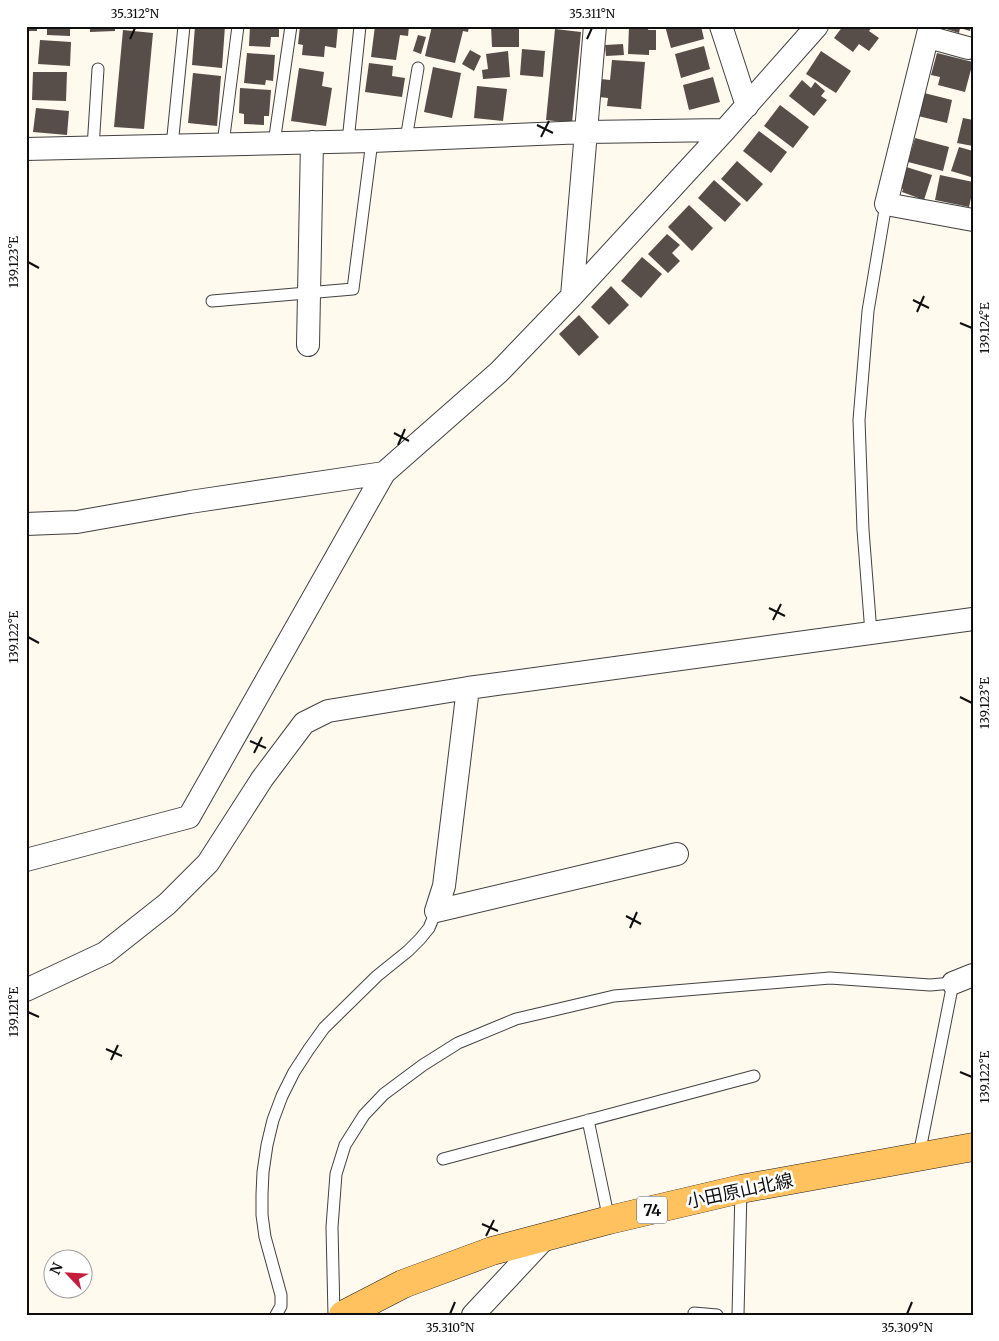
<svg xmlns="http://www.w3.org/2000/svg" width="999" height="1341" font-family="Merriweather,'Noto Sans JP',serif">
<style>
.building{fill:#574d49}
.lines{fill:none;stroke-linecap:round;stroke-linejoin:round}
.lane-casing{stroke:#414141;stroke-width:13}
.street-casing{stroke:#414141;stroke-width:24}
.primary-casing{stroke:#1f1f1f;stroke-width:29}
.lane{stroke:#fff;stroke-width:11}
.street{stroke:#fff;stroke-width:22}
.primary{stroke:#ffc25e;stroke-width:28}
.ticks{fill:none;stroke:#0e0e0e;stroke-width:2}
.labels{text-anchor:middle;stroke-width:5;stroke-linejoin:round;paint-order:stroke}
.shield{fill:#fff;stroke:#565656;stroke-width:1}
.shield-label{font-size:16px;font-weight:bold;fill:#0e0e0e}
.street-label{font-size:18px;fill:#0e0e0e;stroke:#fff}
.neatline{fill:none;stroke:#0e0e0e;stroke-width:2}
.ticks-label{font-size:12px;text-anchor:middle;fill:#0e0e0e}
</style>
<rect width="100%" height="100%" fill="#fff9ee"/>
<path class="building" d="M26 26H37V31H26Z
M47 26H70V36L47 35Z
M90 26H115V31L90 32Z
M195 26H225L222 68 192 65Z
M250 26H279V37H271L270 47 249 46Z
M300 26H338L336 48 325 46 324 57 302 55 303 45 298 44Z
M375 26H409L408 36 400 35 396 60 371 57Z
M432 26H469L468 32 463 31 455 63 425 56Z
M491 26H519V47H492Z
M629 26H649L648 30H656V50H649V55L628 54Z
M665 26H701L704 39 671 48Z
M843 26H873L869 31 879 38 869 51 859 44 853 52 834 38Z
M943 26H971L970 31 960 28 959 33 943 28Z
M555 29 581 32 572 123 546 120Z
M123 30 153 33 144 129 114 127Z
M418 35 426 37 421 54 413 51Z
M40 40 71 42 70 66 38 64Z
M623 44 624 55 606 56 605 45Z
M704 46 710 69 681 78 675 54Z
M522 49 545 51 543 77 520 75Z
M470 50 481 56 474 71 462 64Z
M508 51 510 77 483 79 482 70 488 69 486 54Z
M821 51 851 71 836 93 806 74Z
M247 53 275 55 273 81 266 80 265 85 244 83Z
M937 53 973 62 965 92 938 85 940 77 931 75Z
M612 60 645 62 641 109 607 106 608 98 599 97 601 79 610 80Z
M369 63 393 66 392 76 405 78 402 97 365 92Z
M433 67 461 73 452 118 424 112Z
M299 68 324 72 322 86 332 88 326 126 291 121Z
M33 72H67L66 101 32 100Z
M193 73 221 76 217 126 188 123Z
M713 77 720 102 689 110 683 85Z
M802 80 811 88 815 82 825 91 821 96 827 100 814 116 789 96Z
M477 86 507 89 503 121 474 118Z
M240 88 271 90 269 116H264V125L244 124V114L239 113Z
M924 93 952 100 947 123 918 116Z
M780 105 809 127 793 148 764 126Z
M36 108 69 111 67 135 33 132Z
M963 118 973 120V146L957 143Z
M759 131 787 152 771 173 743 151Z
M915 138 949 147 943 171 908 162Z
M959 147 973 151V170L971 177 951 171Z
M737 161 763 184 747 202 721 179Z
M903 166 932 175 924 200 902 192 903 189 896 187Z
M940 175 973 182V189L969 207 935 200Z
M714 180 741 204 725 222 698 198Z
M689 205 713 228 692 251 668 227Z
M667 234 680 245 672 253 680 261 668 273 648 254Z
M642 257 662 274 641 298 621 281Z
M611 286 629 305 609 325 591 307Z
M579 315 599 337 579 356 559 334Z"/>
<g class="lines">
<defs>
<path id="lane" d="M406 139 418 68
M348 141 360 26
M274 143 291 26
M223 144 238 26
M172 146 184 26
M93 148 98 69
M212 301 353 289 372 141
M871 633 863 530 859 420 868 311 886 204
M588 1120 609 1220
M443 1159 754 1076
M276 1315 281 1306V1295L265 1237 262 1215V1194L263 1172 267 1145 273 1120 282 1096 294 1072 309 1049 324 1028 377 976 408 951 420 939 429 928 436 911
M334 1315 332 1227 336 1174 345 1145 364 1115 384 1094 423 1065 458 1043 516 1019 614 996 830 978 930 985 953 983 919 1155
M694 1315V1313L717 1315
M738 1315 741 1189"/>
<path id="street" d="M721 26 747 106
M930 26 886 204 973 220
M928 37 968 48
M26 149 372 141 586 132 725 130
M572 296 595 26
M308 345 312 142
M26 524 77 522 190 502 384 473 499 372 572 296 725 130 817 26
M26 860 189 817 384 473
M436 911 677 854
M436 911 444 886 468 688
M953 983 973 975
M26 990 105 953 167 904 208 863 262 779 304 723 328 711 468 688 973 619
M473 1315 546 1237"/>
<path id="primary" d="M343 1315 403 1284 492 1251 609 1220 741 1189 973 1147"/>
</defs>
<use href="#lane" class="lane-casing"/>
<use href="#street" class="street-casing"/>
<use href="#primary" class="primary-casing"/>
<use href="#lane" class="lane"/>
<use href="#street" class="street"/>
<use href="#primary" class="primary"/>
</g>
<path class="ticks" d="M130 39 135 28M587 39 592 28M537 125 553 133M541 137 549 121M28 262 39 268M913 300 929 308M917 312 924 296M960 323 972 328M394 433 409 441M398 445 405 429M769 608 785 616M773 620 781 604M28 637 39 643M960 697 972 703M250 741 266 748M254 753 262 737M626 916 641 924M630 928 637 912M28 1012 39 1017M106 1049 122 1056M111 1060 118 1045M960 1072 972 1077M482 1224 498 1231M486 1236 494 1220M450 1314 455 1302M907 1314 912 1302"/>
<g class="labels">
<rect class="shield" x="637" y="1196.5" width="30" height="27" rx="4"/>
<g class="shield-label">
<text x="652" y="1216">74</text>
</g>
<g class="street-label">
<text transform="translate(740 1191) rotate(-12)" y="6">小田原山北線</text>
</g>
</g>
<rect width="999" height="1341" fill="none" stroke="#ffffff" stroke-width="55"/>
<g transform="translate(68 1274) rotate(295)"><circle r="24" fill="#ffffff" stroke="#9f9f9f"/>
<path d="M0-4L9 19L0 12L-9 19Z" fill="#c51e3d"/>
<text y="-8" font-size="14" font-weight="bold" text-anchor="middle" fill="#0e0e0e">N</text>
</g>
<rect x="28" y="28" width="944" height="1286" class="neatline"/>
<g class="ticks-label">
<text x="135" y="18">35.312°N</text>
<text x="592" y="18">35.311°N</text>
<text transform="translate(14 262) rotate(-90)" y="4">139.123°E</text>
<text transform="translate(985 328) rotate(-90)" y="4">139.124°E</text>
<text transform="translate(14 637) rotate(-90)" y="4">139.122°E</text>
<text transform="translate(985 703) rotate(-90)" y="4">139.123°E</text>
<text transform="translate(14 1012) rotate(-90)" y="4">139.121°E</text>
<text transform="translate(985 1077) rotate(-90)" y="4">139.122°E</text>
<text x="450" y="1332">35.310°N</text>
<text x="907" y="1332">35.309°N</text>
</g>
</svg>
